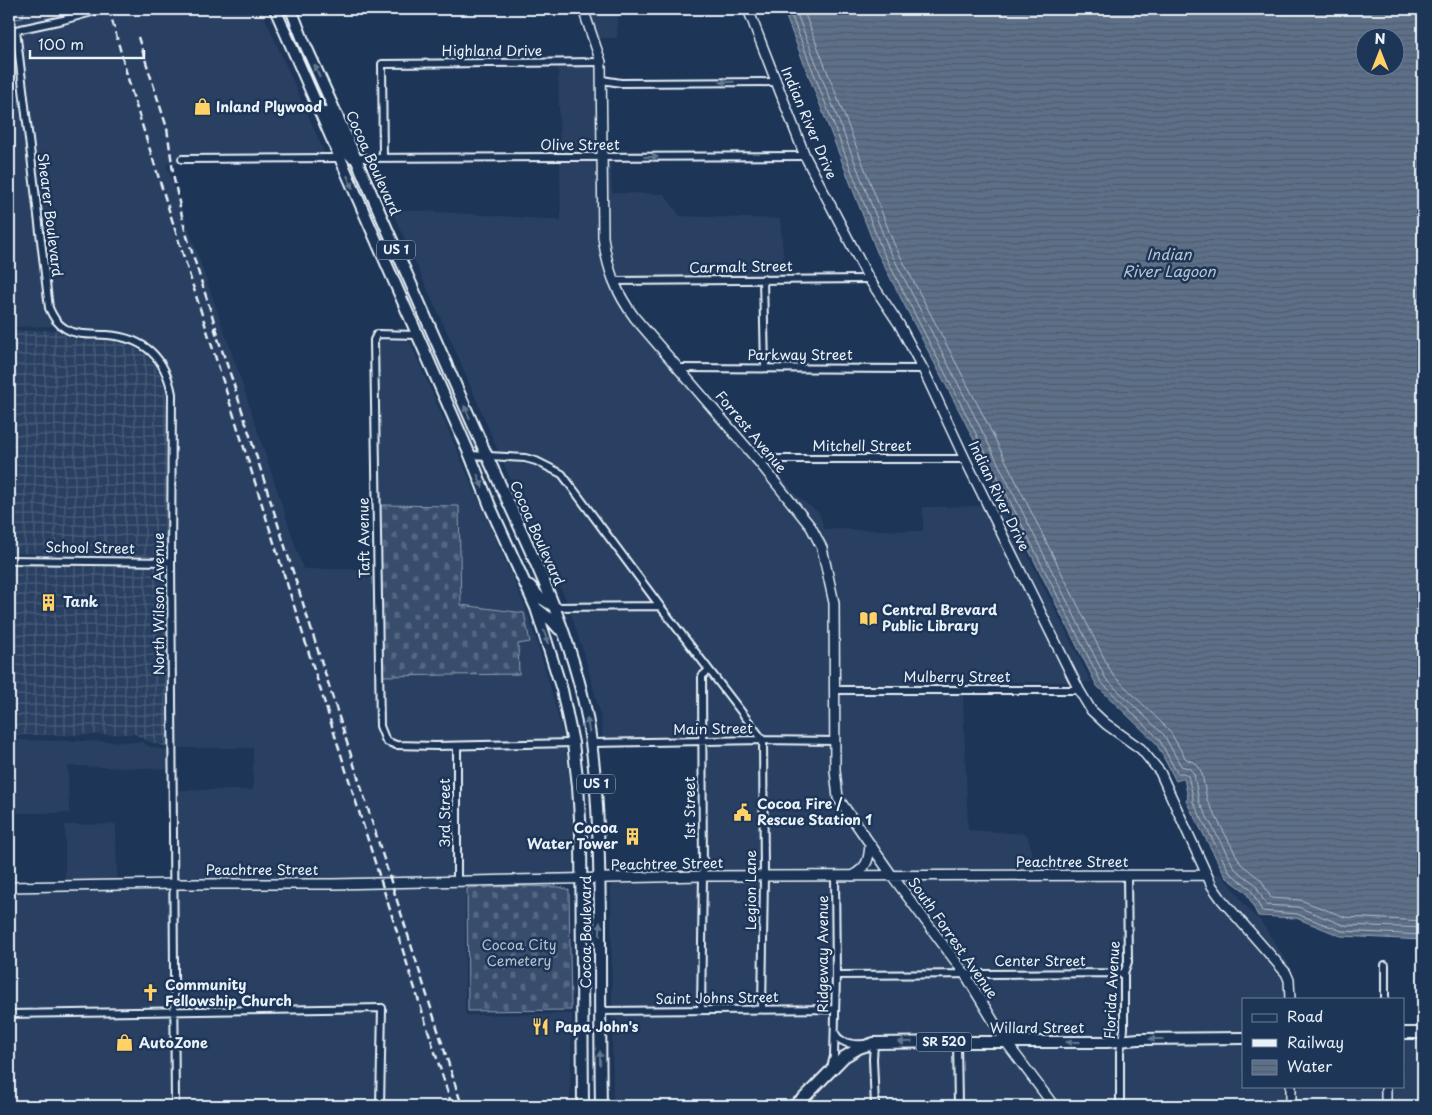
<svg xmlns="http://www.w3.org/2000/svg" width="1432" height="1115" font-family="'Playpen Sans',sans-serif">
<style>
.built{fill:#2a4162}
.industrial{fill:url(#industrial-grid)}
.green{fill:#374d6c;stroke:#909fb2}
.cemetery{fill:url(#cemetery-stones);stroke:#909fb2}
.water{fill:url(#water-rules);stroke:#95a4b5;fill-rule:evenodd}
.lines{fill:none;stroke-linecap:round;stroke-linejoin:round}
.shore{stroke:#b0bdcc;stroke-width:1}
.street-casing{stroke:#e8f1f8;stroke-width:10}
.secondary-casing{stroke:#e8f1f8;stroke-width:12}
.primary-casing{stroke:#e8f1f8;stroke-width:14}
.street{stroke:#1d3557;stroke-width:6}
.secondary{stroke:#1d3557;stroke-width:9}
.primary{stroke:#1d3557;stroke-width:10}
.rail{stroke:#e8f1f8;stroke-width:2.5;stroke-dasharray:8 4;stroke-linecap:butt}
.oneway{fill:#64778f}
.labels{text-anchor:middle;stroke-width:5;stroke-linejoin:round;paint-order:stroke}
.shield{fill:#1d3557;stroke:#abb9c8;stroke-width:1}
.shield-label{font-size:12px;font-weight:bold;fill:#e8f1f8}
.street-label{font-size:14px;fill:#e8f1f8;stroke:#1d3557}
.poi-label{font-size:14px;font-weight:bold;fill:#e8f1f8;stroke:#1d3557;text-anchor:start}
.park-label{font-size:14px;fill:#b3c0ce;stroke:#1d3557}
.water-label{font-size:15px;font-style:italic;fill:#b7c4d1;stroke:#1d3557}
</style>
<defs>
<pattern id="industrial-grid" width="8" height="8" patternUnits="userSpaceOnUse" patternTransform="scale(1.25)"><rect width="8" height="8" fill="#2a4162"/><path d="M0 4h8M4 0v8" fill="none" stroke="#495d79"/></pattern>
<pattern id="cemetery-stones" width="16" height="16" patternUnits="userSpaceOnUse" patternTransform="scale(1.25)"><rect width="16" height="16" fill="#374d6c"/><path d="M2 7V4a2 2 0 0 1 4 0v3zM10 15v-3a2 2 0 0 1 4 0v3z" fill="#546782"/></pattern>
<pattern id="water-rules" width="6" height="5" patternUnits="userSpaceOnUse" patternTransform="scale(1.25)"><rect width="6" height="5" fill="#5d7089"/><path d="M0 2.5h6" fill="none" stroke="#505a66"/></pattern>
</defs>
<rect width="100%" height="100%" fill="#1d3557"/>
<filter id="ink" filterUnits="userSpaceOnUse"><feTurbulence type="fractalNoise" baseFrequency=".02" numOctaves="2"/><feDisplacementMap in="SourceGraphic" scale="10" xChannelSelector="R" yChannelSelector="G"/><feConvolveMatrix kernelMatrix="1 2 1 2 8 2 1 2 1" color-interpolation-filters="sRGB"/></filter>
<g filter="url(#ink)">
<path class="built" d="M24 9H88L62 16 9 26V20L23 18Z
M120 9H261L325 154H179L178 163H185L166 164 236 365 303 569H373L376 726 382 741 381 743 384 746 386 745 396 750H453V876L333 879 176 880V790H253V748H176L175 562 176 394 173 380 168 366 162 356 143 341 123 332 82 330 68 325 58 318 52 307 20 34 64 25Z
M530 9H578L579 11 534 14Z
M587 9H618L617 38H598Z
M9 34 12 35 45 309 52 323 55 326 9 327Z
M558 67H598L599 153H560Z
M560 162H599V237L602 260 609 285 632 321 674 370V372H676L755 464 756 467H758L806 526 819 550 830 604 831 737 765 736 664 604V601H662L567 472 563 468 562 469 537 456 525 454 499 453 457 354 391 209 561 220Z
M606 162H610L612 193 664 194 680 216 780 219 785 275 616 277 610 258 607 236Z
M379 339 410 342 526 609 547 675 564 739 436 742 397 741 389 737 384 725 383 676 518 674V644L530 642 523 613 461 605 459 506 380 505Z
M503 462 535 465 560 477 652 601 568 603 535 536Z
M770 464 797 496 819 513 824 529 923 531V507L984 506 1071 682H963L962 685H838V603L826 547 812 521 766 465Z
M993 506H1003L1091 682H1080Z
M659 610 704 669 698 676V738L603 739 601 718 587 664 570 611Z
M709 676 755 736 706 738V678Z
M838 694H963L968 830 1027 834 1037 871 895 872 842 796 839 779Z
M9 740 142 742 148 746 168 751V769L68 766 69 813H9Z
M767 744 831 745V779L834 799 866 845 865 857 860 866 850 872H768Z
M760 745V872H707L706 746Z
M565 747 574 811 573 874 461 876V750Z
M116 824 117 881 65 882V825Z
M1210 874H1221L1225 880 1232 886 1243 903 1256 918 1260 920 1291 968V975L1276 953 1224 897Z
M1131 879H1204L1209 888 1283 975 1285 981 1286 999H1243V1033L1127 1036 1128 1029V974L1132 962Z
M831 880V1005H766L768 881Z
M1123 880 1124 961 1121 969H967L902 881Z
M699 881 697 1005 612 1007 611 883Z
M707 881H760L758 1005H705Z
M839 881H849L850 882 852 881H892L957 970 840 971Z
M465 885V1013L468 1015 572 1014 570 1106H384L385 1003 177 1007V888H333Z
M117 889 118 891 169 889 170 1007 9 1010V891Z
M963 978 999 1037 871 1039 860 1040 850 1039 840 1034V980Z
M972 978H1120V1028L1118 1037H1008Z
M378 1012 376 1106H179L178 1015Z
M831 1014 830 1055 828 1066 800 1097 785 1106H613L612 1016Z
M170 1015 171 1106H9V1019Z
M1403 1037H1423V1103L1390 1104V1086H1403Z
M1243 1042V1086H1287V1105L1124 1106 1125 1045Z
M1117 1045 1116 1106H1059L1015 1046Z
M953 1046 954 1106H878V1048Z
M961 1046H1004L1049 1106H962Z
M870 1050 869 1063 871 1106H807L804 1104 846 1061Z
M1294 1086H1382V1104L1295 1105Z"/>
<path class="industrial" d="M57 330 68 337 79 340 115 341 135 348 146 355 154 364 161 376 165 391 168 411 167 489 166 545 164 551 159 554 139 556 9 553V331Z
M9 564H153L160 565 164 569 166 576 168 747 150 742 135 734 9 735Z"/>
<path class="green" d="M9 9H24L23 18 9 20Z"/>
<path class="cemetery" d="M380 505 459 506 461 605 524 613 530 642 518 644 519 674 383 676Z
M518 886 560 887 569 890 571 1010 468 1011 467 888Z"/>
<path class="water" d="M783 9H1423V940L1341 936 1296 918 1258 916 1246 892 1226 877 1186 801 1188 798 1184 778 1176 781 1156 743 1097 686 963 418 877 252ZM1364 38H1394V68H1364Z"/>
<g class="lines">
<path class="shore" d="M789 9 882 250 967 416 1101 682 1159 739 1177 773H1184L1188 776 1193 797V802L1230 873 1250 888 1262 911 1297 914 1342 931 1423 935
M795 9 888 247 973 413 1106 679 1164 735 1181 766 1189 768 1194 774 1199 802 1235 869 1255 884 1266 905 1298 907 1343 925 1423 928
M803 9 894 244 980 409 1112 674 1169 730 1186 759 1193 762 1199 767 1202 774 1207 800 1241 864 1261 880 1271 898 1300 900 1345 917 1423 921"/>
<defs>
<path id="street" d="M9 30H16L63 20 103 9
M16 30 49 308C53 317 57 324 66 329 78 336 93 334 107 335 145 338 165 357 172 394L171 562 175 1106
M602 80 621 83 776 82
M355 158 805 156
M383 158 382 64 601 62
M182 159 339 158
M763 279 765 367
M613 281 869 279
M417 335 377 334 374 340 380 726 386 741 396 745 436 746 573 743
M678 368 923 369
M470 455 525 458 536 461 562 474 660 606 763 740 764 876 762 1009
M759 462 773 459H965
M9 560 171 562
M555 607 660 606
M835 690H1079
M591 743 763 740 835 741
M457 746V881
M1385 965V999
M836 975 1124 973
M701 1010 703 876 702 676 709 670
M600 1011 835 1009
M9 1014 382 1008 380 1106
M835 1033C841 1047 861 1045 874 1043L873 1059 875 1106
M957 1042 958 1106
M831 1068 834 1056 836 975 835 876
M1120 1106V1052L1124 1029V973L1128 962 1127 875"/>
<path id="secondary" d="M583 9 601 62 603 237C607 268 616 293 635 318L759 462 811 527 822 548 834 603 835 770 838 798 893 877 965 974 1006 1042 1054 1106
M748 9 805 156 869 279 899 324 923 369 965 459 1079 690 1091 710 1106 724 1141 749 1160 772 1212 886 1222 900 1286 973 1289 980 1290 999
M852 876C867 867 869 861 870 844
M9 887 173 884H333L703 876 1206 875
M1291 1086V1106
M1386 1086V1106"/>
<path id="primary" d="M275 9 470 455 490 506 536 608 562 690 573 743 578 786 581 835 583 1106
M291 9 303 40C363 172 420 306 479 438 519 529 568 618 587 717 599 784 599 852 600 920 600 982 600 1044 601 1106
M326 112 343 148 352 157
M530 586 539 597 555 607
M536 608 551 620 559 629
M1403 1033H1423
M793 1106 802 1100 844 1057 859 1048 874 1043 957 1042H1107L1139 1039 1243 1038"/>
</defs>
<use href="#street" class="street-casing"/>
<use href="#secondary" class="secondary-casing"/>
<use href="#primary" class="primary-casing"/>
<use href="#street" class="street"/>
<use href="#secondary" class="secondary"/>
<use href="#primary" class="primary"/>
<path class="rail" d="M109 9 132 93 452 1106
M138 37 167 128 174 179 185 230 218 334
M214 327 232 379 462 1106"/>
</g>
<defs><path id="oneway-solid" d="M-6-.8H1V-3.2L6.5 0L1 3.2V.8H-6Z" transform="scale(1.25)"/></defs>
<g class="oneway">
<use href="#oneway-solid" transform="translate(317 71) rotate(-114)"/>
<use href="#oneway-solid" transform="translate(727 82) rotate(179)"/>
<use href="#oneway-solid" transform="translate(651 157)"/>
<use href="#oneway-solid" transform="translate(350 182) rotate(66)"/>
<use href="#oneway-solid" transform="translate(467 412) rotate(-114)"/>
<use href="#oneway-solid" transform="translate(480 481) rotate(69)"/>
<use href="#oneway-solid" transform="translate(546 637) rotate(71)"/>
<use href="#oneway-solid" transform="translate(588 725) rotate(-100)"/>
<use href="#oneway-solid" transform="translate(600 929) rotate(-90)"/>
<use href="#oneway-solid" transform="translate(1156 1039) rotate(180)"/>
<use href="#oneway-solid" transform="translate(905 1042) rotate(179)"/>
<use href="#oneway-solid" transform="translate(1073 1042) rotate(180)"/>
<use href="#oneway-solid" transform="translate(600 1058) rotate(-90)"/>
</g>
</g>
<defs>
<symbol id="shop-bare" viewBox="-9 -9 18 18"><path d="M-5-2.5h2.3a2.7 3.5 0 0 1 5.4 0H5L5.5 6h-11ZM-1.5-2.5h3a1.5 2.3 0 0 0-3 0Z" fill="#ffd166" stroke="#1d3557" stroke-width="2.5" paint-order="stroke"/></symbol>
<symbol id="building-bare" viewBox="-9 -9 18 18"><path d="M-4-6H4V6H1V3H-1V6H-4ZM-2.5-4.3h1.7v1.8h-1.7ZM.8-4.3h1.7v1.8H.8ZM-2.5-1h1.7V.8h-1.7ZM.8-1h1.7V.8H.8Z" fill="#ffd166" stroke="#1d3557" stroke-width="2.5" paint-order="stroke"/></symbol>
<symbol id="library-bare" viewBox="-9 -9 18 18"><path d="M-6-4Q-3-5.5-.7-3.5V5Q-3 3-6 4ZM6-4Q3-5.5 .7-3.5V5Q3 3 6 4Z" fill="#ffd166" stroke="#1d3557" stroke-width="2.5" paint-order="stroke"/></symbol>
<symbol id="civic-bare" viewBox="-9 -9 18 18"><path d="M-.6-6.5H3V-4.5H.6V-3L4-1V1h2V6H-6V1h2V-1L-.6-3ZM-1.2 2.5V6h2.4V2.5Z" fill="#ffd166" stroke="#1d3557" stroke-width="2.5" paint-order="stroke"/></symbol>
<symbol id="church-bare" viewBox="-9 -9 18 18"><path d="M-1.2-6h2.4v3.5h3.3v2.4h-3.3V6h-2.4V-.1h-3.3v-2.4h3.3Z" fill="#ffd166" stroke="#1d3557" stroke-width="2.5" paint-order="stroke"/></symbol>
<symbol id="restaurant-bare" viewBox="-9 -9 18 18"><path d="M-5-6h1v4h1v-4h1v4h1v-4h1v5L-1.5 .5V6h-2V.5L-5-1ZM5-6V6H3V1.5H1.5Q1.5-4 5-6Z" fill="#ffd166" stroke="#1d3557" stroke-width="2.5" paint-order="stroke"/></symbol>
</defs>
<g fill-rule="evenodd">
<use href="#shop-bare" x="190" y="94" width="25" height="25"/>
<use href="#building-bare" x="36" y="590" width="25" height="25"/>
<use href="#library-bare" x="856" y="606" width="25" height="25"/>
<use href="#civic-bare" x="730" y="800" width="25" height="25"/>
<use href="#building-bare" x="620" y="824" width="25" height="25"/>
<use href="#church-bare" x="138" y="980" width="25" height="25"/>
<use href="#restaurant-bare" x="528" y="1014" width="25" height="25"/>
<use href="#shop-bare" x="112" y="1030" width="25" height="25"/>
</g>
<g class="labels">
<g class="shield">
<rect x="377" y="240.5" width="38" height="19" rx="4"/>
<rect x="577" y="774.5" width="38" height="19" rx="4"/>
<rect x="916.5" y="1032.5" width="55" height="19" rx="4"/>
</g>
<g class="shield-label">
<text x="396" y="254">US 1</text>
<text x="596" y="788">US 1</text>
<text x="944" y="1046">SR 520</text>
</g>
<g class="street-label">
<text x="492" y="56">Highland Drive</text>
<text transform="translate(809 123) rotate(67)" y="5">Indian River Drive</text>
<text x="580" y="150">Olive Street</text>
<text transform="translate(373 163) rotate(66)" y="5">Cocoa Boulevard</text>
<text transform="translate(50 215) rotate(83)" y="5">Shearer Boulevard</text>
<text transform="translate(741 267) rotate(-1)" y="5">Carmalt Street</text>
<text x="800" y="360">Parkway Street</text>
<text transform="translate(751 432) rotate(50)" y="5">Forrest Avenue</text>
<text x="862" y="451">Mitchell Street</text>
<text transform="translate(999 496) rotate(64)" y="5">Indian River Drive</text>
<text transform="translate(537 533) rotate(66)" y="5">Cocoa Boulevard</text>
<text transform="translate(364 538) rotate(-91)" y="5">Taft Avenue</text>
<text transform="translate(90 548) rotate(1)" y="5">School Street</text>
<text transform="translate(159 604) rotate(-90)" y="5">North Wilson Avenue</text>
<text x="957" y="682">Mulberry Street</text>
<text transform="translate(713 729) rotate(-1)" y="5">Main Street</text>
<text transform="translate(690 808) rotate(-90)" y="5">1st Street</text>
<text transform="translate(445 813) rotate(-90)" y="5">3rd Street</text>
<text x="1072" y="867">Peachtree Street</text>
<text transform="translate(667 864) rotate(-1)" y="5">Peachtree Street</text>
<text x="262" y="875">Peachtree Street</text>
<text transform="translate(751 890) rotate(-90)" y="5">Legion Lane</text>
<text transform="translate(586 932) rotate(-90)" y="5">Cocoa Boulevard</text>
<text transform="translate(953 938) rotate(55)" y="5">South Forrest Avenue</text>
<text transform="translate(823 954) rotate(-90)" y="5">Ridgeway Avenue</text>
<text x="1040" y="966">Center Street</text>
<text transform="translate(1112 990) rotate(-87)" y="5">Florida Avenue</text>
<text transform="translate(717 998) rotate(-1)" y="5">Saint Johns Street</text>
<text x="1037" y="1033">Willard Street</text>
</g>
<g class="poi-label">
<text x="216" y="112">Inland Plywood</text>
<text x="63" y="607">Tank</text>
<text x="882" y="615">Central Brevard<tspan x="882" dy="16">Public Library</tspan></text>
<text x="757" y="809">Cocoa Fire /<tspan x="757" dy="16">Rescue Station 1</tspan></text>
<text x="618" y="833" text-anchor="end">Cocoa<tspan x="618" dy="16">Water Tower</tspan></text>
<text x="165" y="990">Community<tspan x="165" dy="16">Fellowship Church</tspan></text>
<text x="555" y="1032">Papa John's</text>
<text x="139" y="1048">AutoZone</text>
</g>
<g class="park-label">
<text x="519" y="950">Cocoa City<tspan x="519" dy="16">Cemetery</tspan></text>
</g>
<g class="water-label">
<text x="1169" y="260">Indian<tspan x="1169" dy="17">River Lagoon</tspan></text>
</g>
</g>
<rect width="1432" height="1115" fill="none" stroke="#1d3557" stroke-width="30"/>
<rect x="15" y="15" width="1402" height="1085" fill="none" stroke="#e8f1f8" stroke-width="2" filter="url(#ink)"/>
<rect x="1242" y="998" width="162" height="90" fill="#1d3557" stroke="#6e8097"/>
<rect x="1252" y="1014" width="25" height="8" fill="#1d3557" stroke="#6e8097"/>
<text x="1287" y="1022" font-size="15" fill="#e8f1f8">Road</text>
<rect x="1252" y="1039" width="25" height="8" fill="#e8f1f8" stroke="#6e8097"/>
<text x="1287" y="1048" font-size="15" fill="#e8f1f8">Railway</text>
<rect x="1252" y="1060" width="25" height="15" fill="url(#water-rules)" stroke="#6e8097"/>
<text x="1287" y="1072" font-size="15" fill="#e8f1f8">Water</text>
<g transform="translate(1380 52)"><circle r="24" fill="#1d3557" stroke="#6e8097"/>
<path d="M0-4L9 19L0 12L-9 19Z" fill="#ffd166"/>
<text y="-8" font-size="14" font-weight="bold" text-anchor="middle" fill="#e8f1f8">N</text>
</g>
<path d="M30 50v8h114v-8" fill="none" stroke="#e8f1f8" stroke-width="2.5"/>
<text x="38" y="50" font-size="15" fill="#e8f1f8" stroke="#1d3557" stroke-width="4" paint-order="stroke">100 m</text>
</svg>
